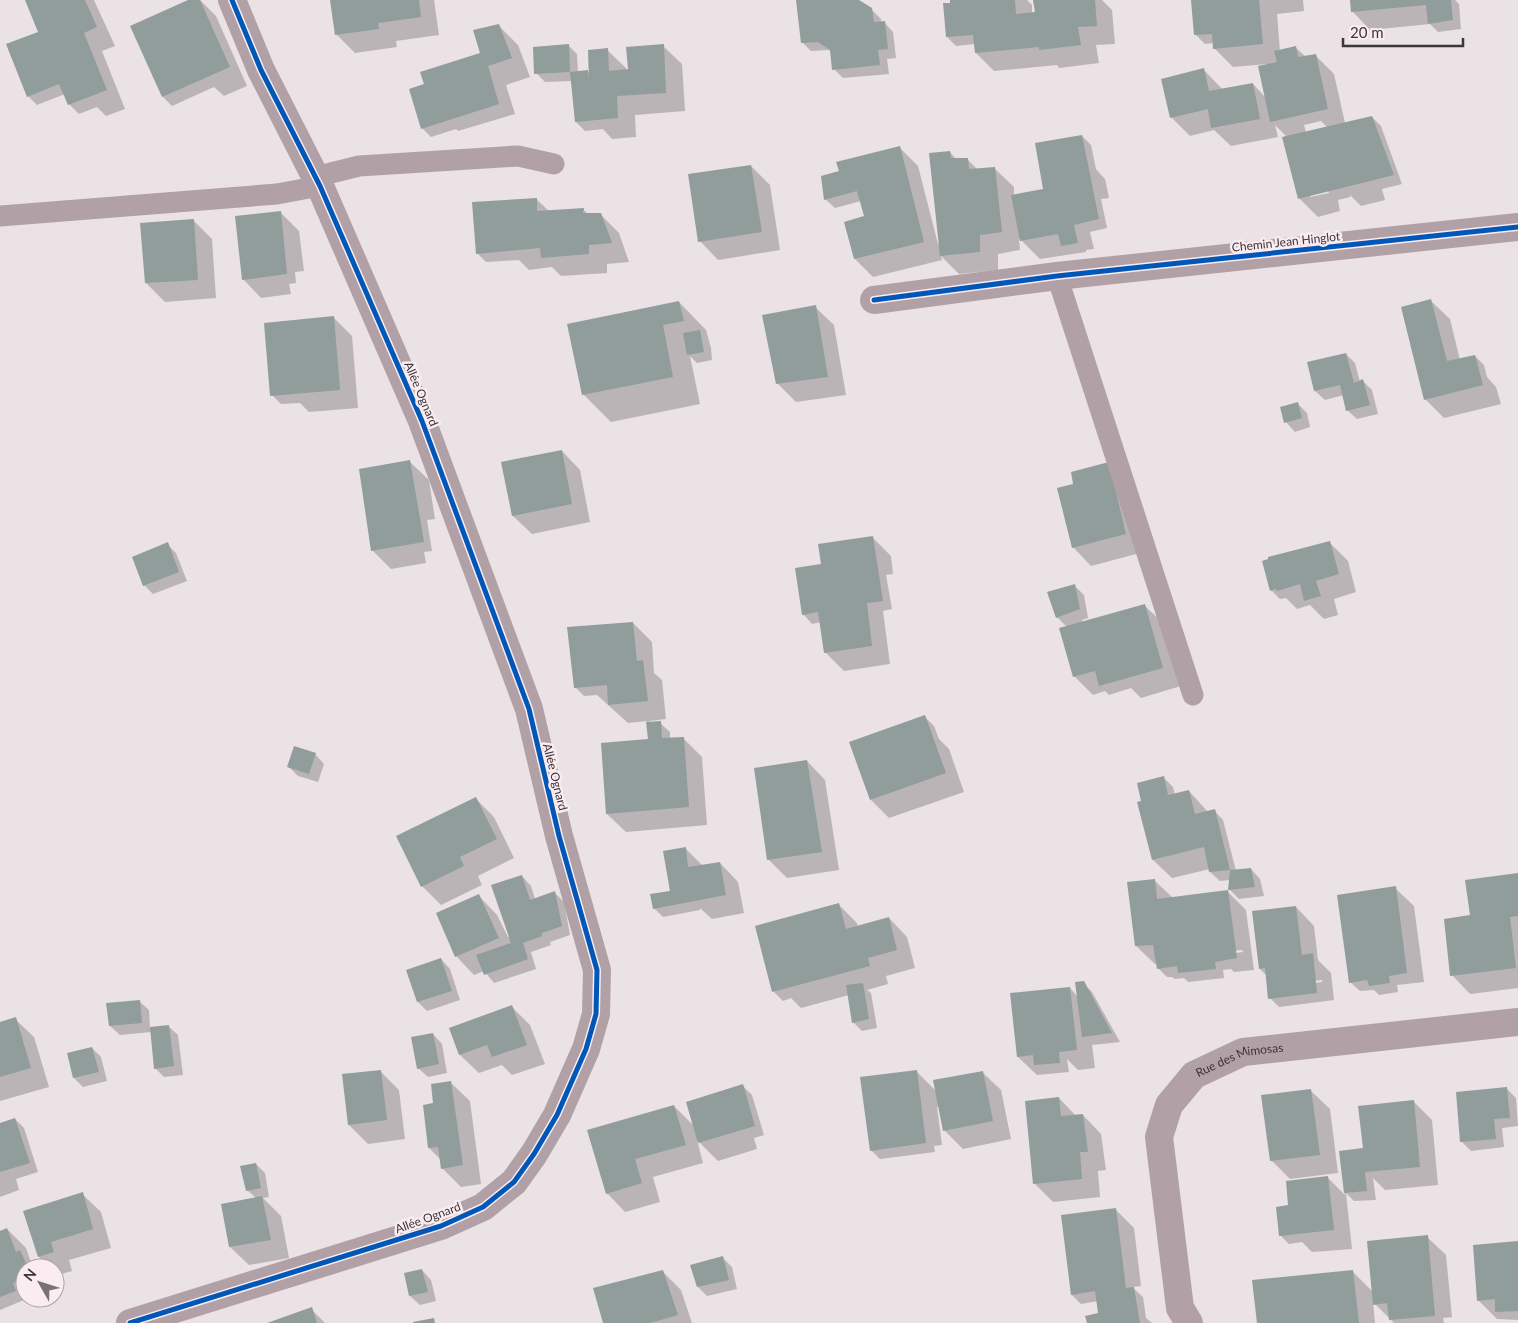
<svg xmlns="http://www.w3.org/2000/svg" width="1518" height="1323" font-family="Lato,sans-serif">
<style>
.shadow{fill:#0003;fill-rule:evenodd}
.building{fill:#909d9b}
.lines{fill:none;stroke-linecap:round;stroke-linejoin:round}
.lane{stroke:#b1a1a6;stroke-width:21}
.street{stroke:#b1a1a6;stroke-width:28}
.cycleway-casing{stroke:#faecf0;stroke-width:8}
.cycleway{stroke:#0057b8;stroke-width:5}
.labels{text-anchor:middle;stroke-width:5;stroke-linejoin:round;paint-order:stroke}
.street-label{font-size:12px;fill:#3b3638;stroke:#faecf0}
</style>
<rect width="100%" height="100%" fill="#eae2e4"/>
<path class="shadow" d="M26 0H94L115 46 102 51 125 109 106 116 97 107 79 114 69 104 65 94 37 105 28 96 39 32Z
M192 0H200L216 16 247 86 224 96 214 87 172 106 163 97Z
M331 0H434L439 35 396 41 397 47 355 53 337 35Z
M797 0H857L871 9 881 19V23L884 22 893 32 896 58 887 59 889 74 843 78 834 69 832 53 829 50 811 51 802 42Z
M951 0H1027L1032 5V14H1036L1035 0H1102L1112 10 1115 44 1096 45 1099 63 1059 68 1057 65 994 71 976 53 975 44 956 46 947 37Z
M1192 0H1303L1304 11 1277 14 1280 51 1296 48 1306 57 1316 56 1334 74 1345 123 1372 117 1381 126 1402 184 1382 189 1385 200 1361 206 1350 195V197L1338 200 1340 211 1318 217 1299 198 1287 137 1275 125 1278 137 1231 146 1214 130 1190 136 1171 117 1204 70 1223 90 1253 84 1266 98 1267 66V64L1233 67 1214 48V43L1205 44 1196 35ZM1321 121 1327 127 1306 132 1304 125ZM1328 190 1329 193 1310 197V194Z
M1351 0H1455L1459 4 1461 29 1438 32 1430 24 1370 30 1352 11Z
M499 26 518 45 530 77 506 85 515 114 458 131 456 129 431 137 422 128 426 85 482 54Z
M568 45 577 54 578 72H588L591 74 607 50 626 68V71L663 46 682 64 685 111 635 115 636 137 612 139 603 129 585 131 576 122 572 81 545 82 536 73Z
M1082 136 1091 145 1096 169 1105 179 1109 198 1101 199 1107 228 1090 232 1094 249 1086 250V252L1040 259 1019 238 1020 250 998 254V270L959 274 941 256 942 260 873 277 855 259 865 216 861 201 835 208 825 199 842 172 899 147 918 166 938 244H940L950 152 956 159H967L978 170 995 169 1014 187V195L1045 190Z
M751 166 770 185 780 250 718 260 700 241Z
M536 199 549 211 583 209 588 214H600L619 233 629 262 607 264V273L561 276 552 267 529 270 519 260 486 262 477 253Z
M280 212 299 231 304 271 295 272 296 283 289 284 291 294 261 298 243 279Z
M193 220 212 239 216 298 165 302 146 283Z
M1431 301 1450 319 1460 360 1475 356 1484 365 1487 377 1496 387 1501 404 1444 418 1425 399Z
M679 302 706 330 711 348 712 360 697 363 690 356 700 404 611 422 583 394Z
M815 307 834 325 846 395 796 402 777 383Z
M333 317 352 336 358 408 309 412 300 403 281 404 272 395Z
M1346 354 1355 363 1360 382 1363 381 1372 390 1378 414 1357 419 1347 410 1344 395 1325 400 1315 391 1309 363Z
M1298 404 1307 413 1310 427 1295 432 1286 422Z
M562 451 580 470 590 522 532 534 513 516Z
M410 462 429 480 435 519 427 520 432 551 424 552 426 563 391 569 372 550Z
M1109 464 1144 552 1091 566 1073 547Z
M872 537 891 556 893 574 886 575 892 609 883 611 890 664 844 671 826 653 821 622 812 624 803 614 822 565Z
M1329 542 1348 561 1356 592 1334 599 1338 615 1324 619 1310 605 1297 609 1286 598 1280 599 1271 590Z
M167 544 176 553 187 581 153 594 144 585Z
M1075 586 1084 595 1088 618 1082 620 1083 622 1145 606 1164 624 1181 686 1141 698 1131 688 1109 695 1105 691 1093 695 1074 676 1067 627 1057 617Z
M633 623 652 642 654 673 662 680 666 719 649 721V723H660L670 732V739L683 738 702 757 707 825 626 832 607 814 651 740 649 739 647 721 628 723 597 695 584 696 575 687Z
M925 717 934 726 939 739 949 749 964 792 889 818 871 800Z
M315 754 324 764 318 782 298 776 289 767Z
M807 761 825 780 839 870 787 878 768 859Z
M1164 778 1173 787 1175 795 1189 791 1208 812 1214 810 1223 820 1236 871 1251 869 1260 879 1264 896 1239 899 1230 890V880L1220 881 1210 872V869L1172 878 1153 860Z
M475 798 494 817 514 858 478 876 482 885 441 905 422 886Z
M685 848 703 866 720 863 738 882 744 913 712 919 700 908V910L663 917 654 908 672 892Z
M1518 875V988L1470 994 1452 975 1472 916Z
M522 876 531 886 535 899 555 893 564 902 570 935 550 942 551 945 531 952 536 969 494 983 484 971 474 975 456 956 479 896 497 915 508 937H510Z
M1154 880 1173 898 1228 892 1246 910 1254 970 1234 972 1231 969 1223 970 1224 978 1188 982 1184 978 1175 979 1172 977H1167L1158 968 1157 964H1155L1136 946ZM1242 950 1243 952 1219 955 1217 952Z
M1395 888 1414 906 1424 982 1397 985 1398 992 1379 995 1374 990 1360 991 1350 982Z
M838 904 857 923 858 927 889 918 907 937 915 968 886 976 888 984 867 990 871 993 877 1028 862 1031 853 1022 849 995 801 1008 791 998 783 1001 774 992Z
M1296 907 1314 926 1318 960 1331 973 1334 1000 1279 1007 1270 998 1267 976 1260 969ZM1322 980V982L1282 987 1280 985Z
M441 959 450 969 460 1000 427 1011 418 1002 408 971Z
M1083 983 1092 992 1120 1042 1092 1045 1095 1068 1078 1070 1067 1059 1069 1072 1037 1075 1018 1057 1070 988 1078 997Z
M139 1001 149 1010 150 1028 168 1026 178 1035 183 1075 164 1077 155 1068 151 1032 120 1035 110 1026Z
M511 1006 530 1025 545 1064 512 1075 502 1065 479 1073 460 1055Z
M15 1019 34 1037 49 1087 0 1101V1024Z
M433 1034 442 1044 447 1073 428 1077 418 1068Z
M92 1048 101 1057 107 1081 83 1087 74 1078Z
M380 1071 399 1090 405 1139 368 1144 349 1125 343 1075Z
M916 1071 936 1091 982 1072 1001 1090 1011 1139 963 1149 944 1130 939 1107H937L942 1145 934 1146 935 1152 880 1159 871 1150Z
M451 1083 470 1101 481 1184 461 1187 442 1168 441 1160 429 1148 435 1104Z
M743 1086 752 1095 764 1135 754 1138 757 1149 718 1161 697 1140 703 1163 653 1177 660 1202 625 1212 607 1193 674 1106 695 1127Z
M1507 1089 1516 1098 1518 1126 1502 1128 1504 1147 1471 1151 1462 1142Z
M1311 1091 1330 1109 1338 1173 1290 1179 1271 1160Z
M1059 1098 1076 1116 1083 1115 1101 1134 1106 1170 1098 1171 1100 1197 1053 1202 1035 1184 1026 1102Z
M1413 1101 1432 1120 1438 1185 1385 1190 1373 1178 1376 1200 1354 1201 1346 1193 1352 1249 1312 1252 1302 1242 1289 1244 1280 1235 1288 1207 1328 1178 1345 1195 1340 1152 1362 1150Z
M15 1119 24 1128 38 1172 16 1179 19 1190 0 1197V1124Z
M256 1164 265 1173 269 1197 263 1198 281 1216 289 1258 249 1265 230 1247 256 1198 247 1190Z
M82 1194 101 1212 111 1248 69 1260 72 1271 58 1275 55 1273V1268H50L39 1257Z
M1115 1209 1134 1228 1141 1286 1132 1287 1143 1297 1146 1318 1152 1323H1088L1100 1315 1098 1301 1081 1304 1072 1295Z
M7 1229 26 1248 33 1268H25V1293L22 1295 24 1300 0 1310V1230L2 1232Z
M1427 1237 1446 1255 1452 1317 1443 1318 1444 1323H1394L1373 1302 1375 1323H1258L1352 1271 1373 1292Z
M1518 1242V1320L1497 1319 1478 1300Z
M723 1258 732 1267 737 1289 707 1296 698 1287Z
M422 1270 431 1280 436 1301 420 1305 410 1296Z
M663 1272 681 1290 692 1323H604Z
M311 1309 325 1323H270Z"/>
<path class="building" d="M25 0H85L97 27 84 33 107 90 68 105 59 84 27 97 6 44 38 32Z
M188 0H200L230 67 162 97 130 26Z
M330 0H419L421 17 378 23 379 29 335 35Z
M796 0H859L872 8 874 22 885 21 888 49 878 50 880 65 832 70 830 50 818 42 801 43Z
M950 0H1015L1016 14 1035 12 1033 0H1095L1097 26 1078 27 1081 45 1039 50V47L975 53 973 35 946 37 943 3H950Z
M1191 0H1259L1263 44 1213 49 1212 34 1194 35Z
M1350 0H1451L1453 20 1428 24 1426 5 1351 12Z
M499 24 512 58 488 66 499 104 421 129 409 89 424 84 420 72 480 53 473 30Z
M569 44 570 72 588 70 589 81 588 50 608 48 609 71 628 69 626 47 664 44 666 93 617 96 618 118 575 122 570 72 534 74 533 47Z
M1296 46 1298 57 1316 54 1328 109 1270 122 1258 66 1277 62 1274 51Z
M1204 68 1209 91 1253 83 1260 119 1211 128 1208 109 1170 118 1161 79Z
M1372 116 1394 175 1298 199 1282 137Z
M1082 135 1099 219 1074 225 1078 243 1061 246 1058 234 1020 241 1011 195 1043 189 1035 143Z
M900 146 924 242 854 259 844 222 864 216 857 191 824 200 821 176 839 171 836 162Z
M950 151 951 158H968L969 169 995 167 1002 232 980 235V252L940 256 929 153Z
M751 165 762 232 698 242 688 174Z
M537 198V211L584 208 583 213H601L612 243 589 245V254L541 258 540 248 476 254 472 202Z
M281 211 287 274 242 280 235 216Z
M194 219 198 280 145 283 140 223Z
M1431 299 1447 361 1475 355 1483 385 1424 400 1401 307Z
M679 301 684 321 663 325 673 377 582 395 567 324Z
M816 305 828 377 776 384 762 315Z
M334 316 340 390 270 396 264 323Z
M700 330 704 352 687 355 683 333Z
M1346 353 1354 383 1363 379 1370 405 1346 411 1340 385 1314 391 1307 362Z
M1298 402 1302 418 1284 423 1280 407Z
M562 450 572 504 512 516 501 462Z
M410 460 424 542 371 551 359 469Z
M1109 462 1126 534 1072 548 1057 488 1073 484 1071 472Z
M873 536 883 601 867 603 872 646 824 653 818 612 802 615 795 568 821 564 818 544Z
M1330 541 1339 574 1316 581 1321 596 1304 601 1300 584 1277 591 1276 589 1270 591 1262 561 1268 559V557Z
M168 542 179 572 143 586 132 557Z
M1075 584 1080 609 1056 618 1047 592Z
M1145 604 1163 668 1099 686 1095 671 1073 677 1059 628Z
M633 622 637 661 643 660 648 701 608 705 607 685 574 688 567 627Z
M925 715 946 773 870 800 849 742Z
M661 721 662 738 684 737 689 807 606 814 601 743 648 739 646 722Z
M294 746 316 753 309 774 287 767Z
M807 760 822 852 767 860 754 768Z
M1164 776 1168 795 1189 790 1195 814 1215 809 1230 870 1251 868 1255 887 1228 890 1237 958 1215 962 1216 969 1178 973 1177 966 1157 969 1153 945 1135 946 1127 882 1155 879 1157 899 1228 890 1230 870 1209 872 1204 847 1152 860 1137 802 1141 801 1137 783Z
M476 797 497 839 460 857 464 866 421 887 396 836Z
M686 847 688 867 720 862 726 895 653 909 650 894 670 891 663 851Z
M1518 873V916L1510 917 1516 968 1450 976 1444 919 1470 915 1465 880Z
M522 875 530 900 555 891 562 926 542 933V936L523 943 528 959 484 975 476 955 511 943 491 885Z
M1396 886 1407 973 1389 976 1390 983 1369 986 1367 980 1349 983 1337 895Z
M479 894 499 938 455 957 436 913Z
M839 903 846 929 889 917 897 950 868 958 870 966 772 992 755 926Z
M1296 906 1302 955 1313 953 1317 993 1268 999 1265 968 1259 969 1252 911Z
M441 958 452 991 417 1002 406 970Z
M1084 981 1112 1033 1082 1037 1075 982Z
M863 983 869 1019 852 1023 846 985Z
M1070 987 1077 1050 1059 1052 1060 1063 1034 1065 1033 1055 1017 1057 1010 993Z
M140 1000 142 1023 109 1026 106 1003Z
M512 1005 527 1045 492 1057 487 1045 459 1055 449 1028Z
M16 1017 31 1068 0 1077V1022Z
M169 1025 174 1066 154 1069 150 1027Z
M433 1033 439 1064 417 1069 411 1037Z
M92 1047 99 1072 73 1078 67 1053Z
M381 1070 387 1120 348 1125 342 1074Z
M917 1070 926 1143 870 1151 860 1077Z
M983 1071 993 1121 943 1131 933 1080Z
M451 1081 463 1165 441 1169 438 1147 428 1148 423 1105 433 1103 431 1084Z
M743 1084 755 1126 698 1143 686 1102Z
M1507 1087 1510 1118 1494 1119 1496 1139 1460 1142 1456 1092Z
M1311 1089 1320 1155 1270 1161 1261 1095Z
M1059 1097 1061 1116 1083 1114 1088 1152H1080L1082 1179 1033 1184 1025 1101Z
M1414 1100 1420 1167 1365 1172 1367 1191 1344 1193 1339 1151 1363 1148 1358 1106Z
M674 1105 686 1145 635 1159 642 1183 606 1194 587 1130Z
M15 1118 30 1163 0 1172V1123Z
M256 1163 261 1188 246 1191 240 1166Z
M1328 1176 1334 1230 1279 1236 1276 1207 1288 1205 1286 1181Z
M83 1192 93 1229 51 1242 54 1252 38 1257 23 1211Z
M262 1196 271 1240 229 1247 221 1204Z
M1116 1208 1126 1288 1134 1287 1140 1323H1087L1085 1316 1098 1313 1095 1291 1071 1295 1061 1215Z
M7 1228 16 1252 20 1250 28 1268H25V1278L13 1283 16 1291 0 1297V1231Z
M1428 1235 1435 1316 1389 1320 1387 1303 1373 1305 1367 1241Z
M1518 1241V1311L1495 1312V1299L1477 1301 1473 1245Z
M723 1256 729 1280 697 1287 690 1265Z
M422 1269 428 1292 409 1296 404 1273Z
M663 1270 678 1315 650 1323H603L593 1288Z
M1353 1270 1359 1323H1257L1252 1280Z
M312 1307 317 1323H267Z
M434 1318 435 1323H413V1322Z"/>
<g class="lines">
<path class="lane" d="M315 177 359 166 518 156 554 164
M0 216 277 194 320 186
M1057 276 1193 695"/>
<g class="street">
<path d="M874 300 1057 276 1518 227"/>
<path d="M130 1323 441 1226 483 1207 514 1182 534 1154 557 1115 586 1049 596 1014 597 970 559 836 529 709 422 421 320 186 261 70 232 0"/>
<path id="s1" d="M1189 1323 1180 1308 1159 1137 1169 1105 1194 1075 1243 1052 1518 1022"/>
</g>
<defs>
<path id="cycleway" d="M874 300 1057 276 1518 227
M130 1323 441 1226 483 1207 514 1182 534 1154 557 1115 586 1049 596 1014 597 970 559 836 529 709 422 421 320 186 261 70 232 0"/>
</defs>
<use href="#cycleway" class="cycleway-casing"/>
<use href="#cycleway" class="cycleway"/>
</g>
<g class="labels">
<g class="street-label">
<text transform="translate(1286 242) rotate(-6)" y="4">Chemin Jean Hinglot</text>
<text transform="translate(421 394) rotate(67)" y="4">Allée Ognard</text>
<text transform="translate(555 777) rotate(76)" y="4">Allée Ognard</text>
<text dy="4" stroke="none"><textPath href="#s1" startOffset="311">Rue des Mimosas</textPath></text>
<text transform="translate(428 1218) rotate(-20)" y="4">Allée Ognard</text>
</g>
</g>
<g transform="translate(40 1283) rotate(309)"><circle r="24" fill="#faecf0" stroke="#aea3a6"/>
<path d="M0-4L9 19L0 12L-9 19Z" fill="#787274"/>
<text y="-8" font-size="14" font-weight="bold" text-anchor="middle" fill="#3b3638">N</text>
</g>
<path d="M1343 38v8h120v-8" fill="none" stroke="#3b3638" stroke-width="2.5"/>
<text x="1350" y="38" font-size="15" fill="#3b3638" stroke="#faecf0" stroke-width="4" paint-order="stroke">20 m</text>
</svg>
